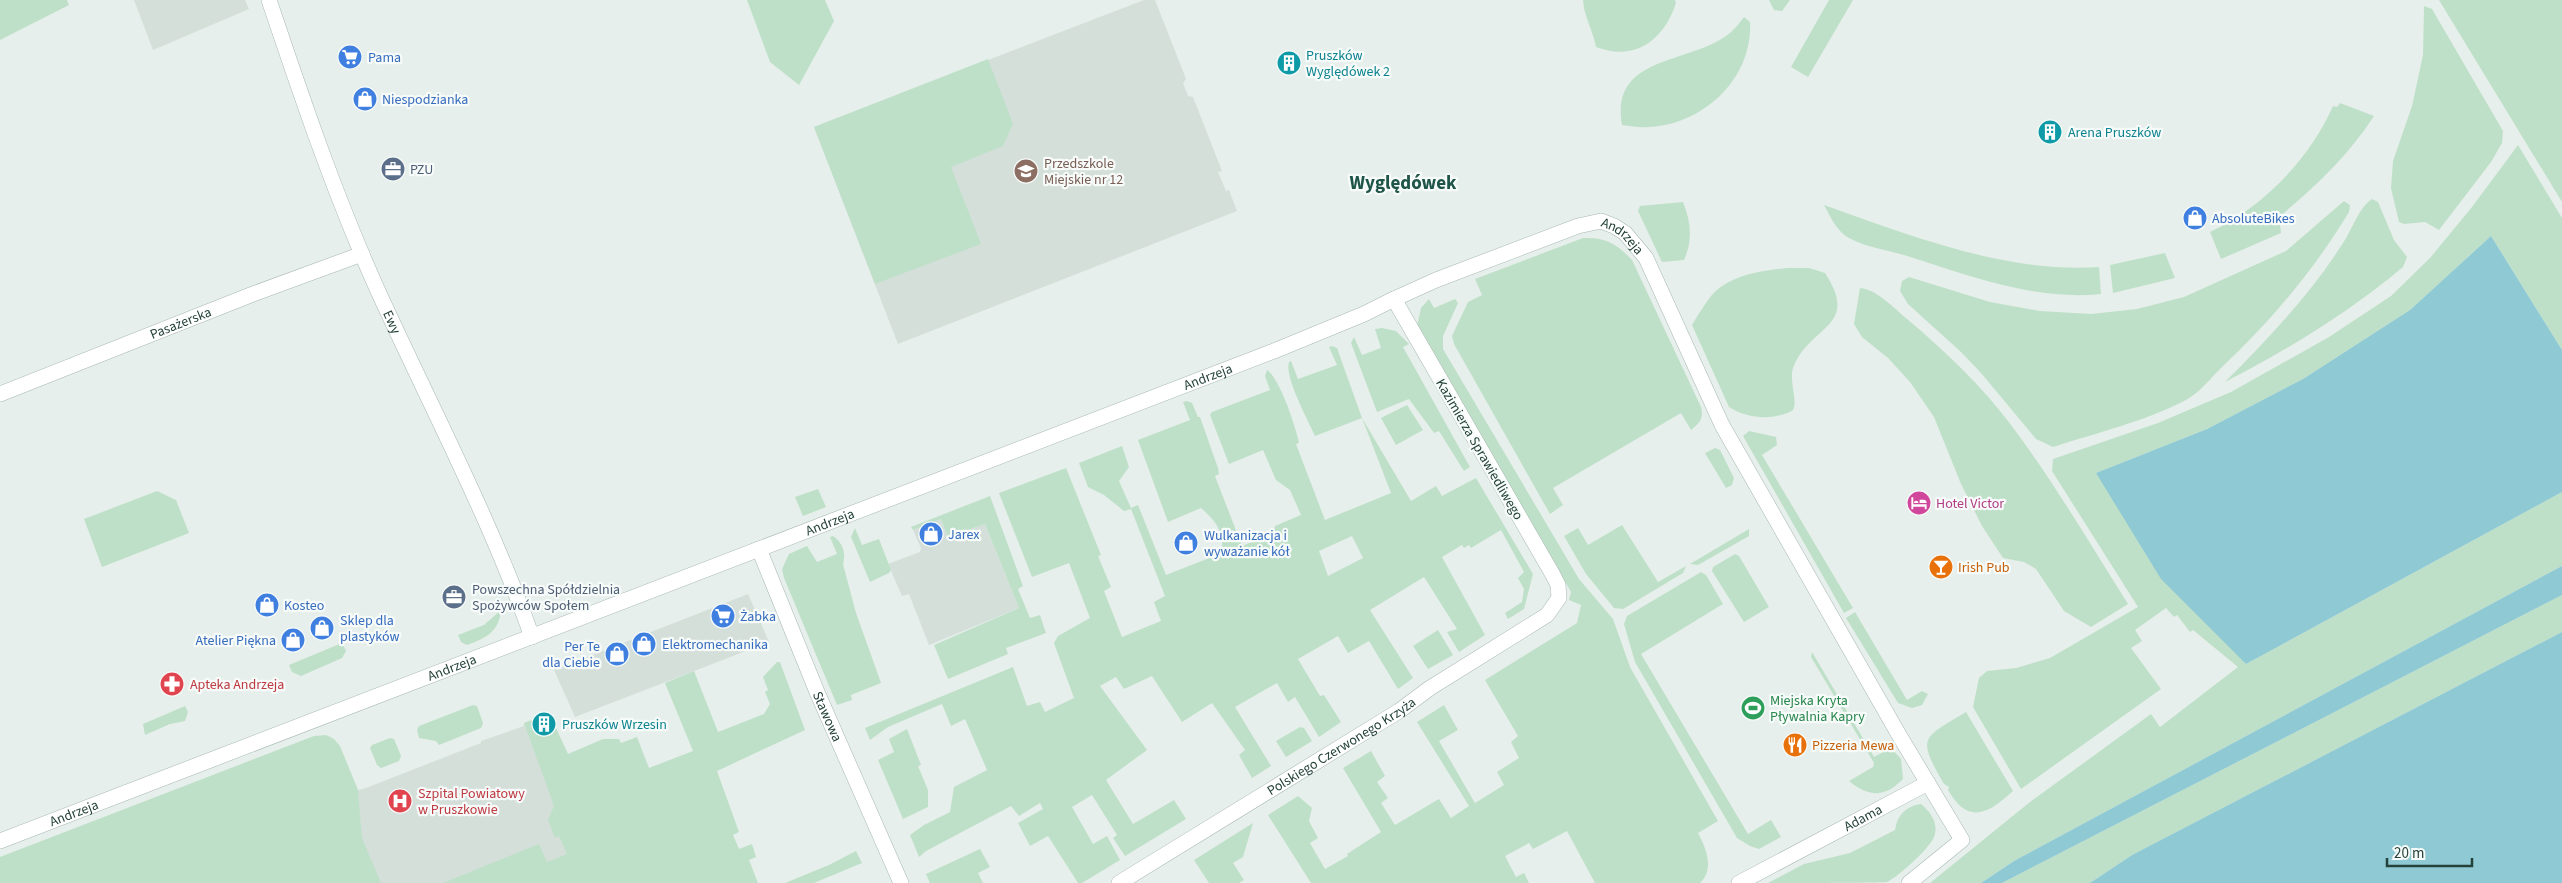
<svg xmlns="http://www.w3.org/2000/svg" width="2562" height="883" font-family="'Source Sans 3',sans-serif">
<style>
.built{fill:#d4dfda}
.green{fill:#bfe0c8;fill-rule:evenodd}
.water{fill:#8ec9d4}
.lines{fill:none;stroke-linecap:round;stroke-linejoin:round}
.minor-casing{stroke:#a8b8b2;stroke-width:16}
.minor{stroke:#fff;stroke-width:15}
.labels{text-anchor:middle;stroke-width:4.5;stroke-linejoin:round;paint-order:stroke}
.culture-label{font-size:14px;fill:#0d838f;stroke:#f7fbf9;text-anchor:start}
.shop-label{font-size:14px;fill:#366cbe;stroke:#f7fbf9;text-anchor:start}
.education-label{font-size:14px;fill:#785e54;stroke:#f7fbf9;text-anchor:start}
.service-label{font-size:14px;fill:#4e5e75;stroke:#f7fbf9;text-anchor:start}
.street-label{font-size:14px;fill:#24423a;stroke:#f7fbf9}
.hotel-label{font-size:14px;fill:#b23c85;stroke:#f7fbf9;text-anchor:start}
.food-label{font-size:14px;fill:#c56008;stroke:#f7fbf9;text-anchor:start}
.health-label{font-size:14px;fill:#be3a42;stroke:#f7fbf9;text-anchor:start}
.leisure-label{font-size:14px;fill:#27864d;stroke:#f7fbf9;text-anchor:start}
.district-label{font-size:19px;font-weight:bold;fill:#1f5548;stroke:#f7fbf9}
</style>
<rect width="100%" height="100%" fill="#e6efeb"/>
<path class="built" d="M134 0H245L249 9 153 50Z
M1144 0H1155L1186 79 1183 83 1188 96 1193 97 1222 171 1218 172 1226 191 1229 190 1237 211 898 344 814 127Z
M941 519 948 537 985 524 1019 608 929 645 909 594 902 596 888 564 920 552 921 548 913 530Z
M748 594 769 642 575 717 554 670Z
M532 720 539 735 556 728 623 883H0L366 788 481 743V741L524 726V723Z"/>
<path class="green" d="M0 0H67L69 5 0 40Z
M747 0H825L834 21 799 85 770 62Z
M1583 0H1675L1676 3C1664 40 1635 62 1596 47 1593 30 1584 17 1583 0Z
M1769 0H1790L1782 11 1774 10Z
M1829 0H1853L1808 77 1791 67Z
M2439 0H2562V202Z
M2424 6 2432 9 2503 131 2502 143 2491 162 2439 230 2425 222 2404 224 2399 222 2391 188 2393 161 2412 106 2417 83 2423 55Z
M1744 17 1750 22C1753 78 1704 124 1649 127 1640 128 1631 126 1622 125 1610 56 1687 64 1726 36 1733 31 1739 24 1744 17Z
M988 59 1013 124 1003 146 951 167 981 244 875 284 814 127Z
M2340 103 2374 116C2348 156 2316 186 2279 217L2281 233 2221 259 2210 232C2262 208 2310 159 2333 106L2337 107Z
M2518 145 2562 218V350L2491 236 2410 310 2303 379 2207 429 2096 473 2246 664 2562 492V566L2014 861 1981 883H1930L2030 802 2151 714 2160 727 2238 667 2193 630 2190 632 2177 615 2174 617 2166 608 2135 630 2142 641 2131 648 2161 689 2021 789 1973 707 1979 678 1987 671 2016 668 2050 658 2138 607 2052 471 2053 459 2158 423 2231 392 2329 337 2391 296 2430 258 2472 207Z
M2372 199 2378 202 2394 240 2407 257 2403 267C2348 313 2289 349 2225 382 2268 339 2310 295 2343 243 2352 230 2359 207 2372 199Z
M2344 201 2350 205 2349 212C2314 270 2271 321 2222 367 2211 378 2199 393 2186 400 2146 421 2096 433 2053 447L2036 439 1981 373 1961 352 1908 304 1900 291 1902 281 1909 277 1990 302 2040 311 2091 314 2137 309 2184 297 2286 251Z
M1683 202C1691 222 1693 240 1684 260L1662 262 1638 211 1640 206Z
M1824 205C1912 236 2004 273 2099 267L2101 294C2034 301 1967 275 1904 255 1887 250 1865 247 1849 238 1837 232 1830 216 1824 205Z
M1583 238C1606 237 1617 244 1632 260L1701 407C1704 418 1700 423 1691 430L1681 413 1553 488 1563 505 1550 514 1454 344 1452 336 1468 302 1482 295 1475 279Z
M2165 253 2175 278 2113 293 2110 265Z
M1787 268H1809L1825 273C1861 328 1809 325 1793 368 1789 381 1798 401 1793 410 1775 421 1747 419 1729 407L1692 325C1698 315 1704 305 1711 296 1729 275 1761 271 1787 268Z
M1860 288C1876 289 1895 309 1907 319 1944 350 1982 386 2011 425 2054 482 2090 544 2128 604L2091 627 2064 611 2036 569 2024 562 2003 558 1982 526 1961 484 1934 417 1910 382 1888 358 1862 337 1854 324Z
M1429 299 1434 308 1455 299 1458 303 1443 336V349L1579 579 1613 619 1630 667 1718 821 1698 833C1706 848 1715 869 1700 883H1595L1567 831 1533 849 1529 843 1505 856 1516 877 1524 873 1529 883H1311L1268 815 1298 796 1312 808 1309 821 1318 838 1310 843 1325 869 1348 856 1347 854 1381 832 1343 768 1371 751 1385 776 1377 782 1388 798 1381 803 1395 825 1439 799 1451 818 1469 806 1417 722 1444 705 1458 730 1439 741 1475 803 1504 785 1497 772 1519 758 1511 742 1518 736 1485 680 1577 623 1581 605 1569 600 1571 592 1417 326 1421 308Z
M1382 328 1396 331 1409 344 1403 347 1470 467 1464 471 1439 431 1434 433 1409 399 1377 412 1351 343 1354 337 1362 355 1381 348 1375 329Z
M1332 346 1337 348 1362 418 1411 501 1436 486 1442 496 1476 478 1533 574 1524 609 1508 619 1505 613 1522 602 1524 589 1518 578 1524 572 1501 530 1471 548 1469 545 1464 548 1462 545 1442 557 1485 635 1459 652 1447 632 1457 629 1424 577 1370 610 1413 678 1398 689 1369 641 1348 653 1338 636 1298 659 1320 696 1324 695 1341 722 1319 737 1295 697 1288 702 1277 683 1235 707 1271 766 1252 778 1239 755 1245 750 1212 703 1182 722 1152 676 1124 689 1116 677 1100 686 1147 750 1106 780 1133 824 1174 800 1186 819 1125 856 1113 838 1117 835 1092 795 1072 807 1093 844 1107 836 1120 860 1082 883H1078L1048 836 1030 846 1018 823 1043 809 1040 803 1019 816 1011 806 926 851 919 857 910 835 924 825 950 812 954 787 987 770 965 719 951 726 942 704 888 727 870 740 865 728 1013 667 1027 706 1040 702 1045 712 1074 698 1054 643 1058 636 1090 618 1069 563 1032 577 999 493 1066 468 1101 555 1098 556 1111 587 1104 591 1122 637 1161 621 1154 602 1165 596 1131 509 1124 511 1104 495 1088 487 1079 463 1122 446 1129 467 1119 481 1131 508 1138 505 1166 575 1222 553C1224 532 1217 522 1201 508L1168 522 1138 440 1190 420 1183 402 1187 401 1192 403 1198 417H1200L1218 468 1219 474 1215 476 1242 546 1264 537 1272 541 1275 526 1301 515 1290 490 1276 480 1263 450 1229 464 1210 415 1212 412 1270 390 1265 376 1267 370C1279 377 1296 427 1299 443L1296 444 1325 520 1391 493 1362 418 1315 436C1308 420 1284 377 1289 362L1291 361 1298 379 1337 365 1329 347ZM1352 536 1363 558 1328 576 1319 551Z
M1407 405 1423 430 1396 445 1381 418Z
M1749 431 1776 437 1777 445 1762 455 1853 608 1844 613 1743 436Z
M1715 448 1720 450 1734 478 1732 485 1726 488 1705 453Z
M818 489 826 507 803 516 795 497Z
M157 491 176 500 189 533 102 567 84 519Z
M990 496 1023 586 1018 589 1030 618 1040 615 1046 633 1006 648 1008 654 948 679 934 645 1019 608 985 524 948 537 941 519 913 530 911 527Z
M1622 525 1658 582 1686 566 1683 573 1623 609 1614 608 1586 574 1564 536 1578 528 1588 545Z
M855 528 862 545 879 539 891 570 889 573 870 582 851 537Z
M1749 529V536L1698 565 1690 564Z
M833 536C843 543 846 553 843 564L856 613 881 683 851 695 852 700 837 705 784 578 782 569 789 554 807 546 817 562 837 554 830 537Z
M1735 554 1739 556 1769 607 1744 622 1712 571 1713 567Z
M1701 572 1706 575 1723 604 1641 654 1748 834 1771 820 1781 837 1759 849 1750 846 1737 838 1635 662 1624 624 1627 616Z
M2562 595V632L2132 855 2090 883H2002Z
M501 610C499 632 486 638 467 645L461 642 458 635 484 625Z
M1855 612 1907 700 1922 691 1928 694 1922 705 1912 708 1898 703 1846 618Z
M1438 630 1453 655 1428 669 1413 646Z
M342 643 346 651 342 658 301 676 292 672 289 665Z
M1812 652 1874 757 1891 748 1901 759 1903 779C1885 798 1868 797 1849 781L1873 767 1874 763 1811 657Z
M777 662H780L805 730 717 771 739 832 733 835 739 849 752 844 756 857 749 860 758 883H443L539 844 547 862 567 854 559 836 555 838 548 820 554 806 524 723 532 720 539 735 556 728 568 754 603 739H619L621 743 637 737 649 768 693 751 665 683 694 671 718 732 764 714 770 704 765 692 768 690 763 677Z
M473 705 477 706 483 723 481 728 439 745 436 741 419 738 417 730 419 726Z
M185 706 188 712 185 721 170 724 145 735 143 724Z
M1966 712 2013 791C1988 814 1968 825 1948 790L1949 787 1944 784C1917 737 1921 739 1966 712Z
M1300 727 1304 728 1312 741 1286 757 1276 741Z
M907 729 921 765 918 766 928 790V807L903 819 878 760 894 752 889 739Z
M326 735 334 739 340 746 358 790 362 838 381 883H0V857L314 736Z
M390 738 394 739 401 756 399 761 381 768 377 765 370 748 372 745Z
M1921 804C1931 812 1939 824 1934 837 1929 849 1899 876 1887 882 1878 883 1785 883 1768 883L1804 864 1850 853 1895 830C1897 815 1906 806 1921 804Z
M1253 823 1243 857 1233 863 1244 880 1239 883H1209L1194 860Z
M980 849 990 867 978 873 983 883H930L926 874Z
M856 851 862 863 814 883H785L829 865Z"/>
<path class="water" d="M2491 236 2562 350V492L2246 664 2161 579 2096 473 2207 429 2303 379 2410 310Z
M2562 566V595L2002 883H1981L2014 861Z
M2562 632V883H2090L2132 855Z"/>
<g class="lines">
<defs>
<g id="minor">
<path id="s1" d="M269 0C302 98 335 196 378 291 430 405 490 518 532 637"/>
<path id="s2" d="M0 394 253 294 362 254"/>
<path id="s3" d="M759 549 817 692 901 883"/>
<path id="s4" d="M0 841 1274 351 1364 314 1394 299 1436 280 1578 226 1601 221 1614 226 1625 233 1646 258 1722 425 1899 735 1962 840 1909 883"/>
<path id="s5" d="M1119 883 1399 711 1430 688 1547 615 1559 598 1558 585 1553 575 1394 299"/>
<path id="s6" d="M1739 883 1928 783"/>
</g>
</defs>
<use href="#minor" class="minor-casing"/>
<use href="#minor" class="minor"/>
</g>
<defs>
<symbol id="supermarket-disc" viewBox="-11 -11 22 22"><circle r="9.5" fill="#3f7fe0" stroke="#f7fbf9"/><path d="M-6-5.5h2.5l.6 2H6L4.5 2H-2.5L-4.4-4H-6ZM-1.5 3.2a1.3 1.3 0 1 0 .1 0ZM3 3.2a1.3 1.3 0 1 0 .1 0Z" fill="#fff"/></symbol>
<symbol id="building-disc" viewBox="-11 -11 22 22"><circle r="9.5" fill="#0f9aa8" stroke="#f7fbf9"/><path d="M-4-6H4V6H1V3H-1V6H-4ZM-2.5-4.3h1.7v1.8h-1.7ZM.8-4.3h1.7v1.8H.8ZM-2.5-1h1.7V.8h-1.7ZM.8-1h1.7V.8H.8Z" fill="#fff"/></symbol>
<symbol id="shop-disc" viewBox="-11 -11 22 22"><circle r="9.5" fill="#3f7fe0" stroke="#f7fbf9"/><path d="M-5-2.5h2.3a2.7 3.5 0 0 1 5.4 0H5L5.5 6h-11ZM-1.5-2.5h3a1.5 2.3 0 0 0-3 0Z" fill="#fff"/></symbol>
<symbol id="office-disc" viewBox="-11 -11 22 22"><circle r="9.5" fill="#5c6f8a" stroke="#f7fbf9"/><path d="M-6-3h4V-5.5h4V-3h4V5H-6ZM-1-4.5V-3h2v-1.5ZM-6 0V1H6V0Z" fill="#fff"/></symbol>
<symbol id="school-disc" viewBox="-11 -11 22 22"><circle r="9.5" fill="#8d6e63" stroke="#f7fbf9"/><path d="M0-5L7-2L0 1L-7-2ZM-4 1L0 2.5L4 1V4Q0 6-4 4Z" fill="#fff"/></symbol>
<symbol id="hotel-disc" viewBox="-11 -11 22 22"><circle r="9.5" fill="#d1479c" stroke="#f7fbf9"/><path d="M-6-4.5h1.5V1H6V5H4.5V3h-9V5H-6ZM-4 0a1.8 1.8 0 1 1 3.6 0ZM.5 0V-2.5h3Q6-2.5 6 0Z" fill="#fff"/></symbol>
<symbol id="bar-disc" viewBox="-11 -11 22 22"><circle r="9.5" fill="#e8710a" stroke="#f7fbf9"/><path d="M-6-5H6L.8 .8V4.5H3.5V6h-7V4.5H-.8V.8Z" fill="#fff"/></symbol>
<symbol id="pharmacy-disc" viewBox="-11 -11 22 22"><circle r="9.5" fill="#e0444e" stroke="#f7fbf9"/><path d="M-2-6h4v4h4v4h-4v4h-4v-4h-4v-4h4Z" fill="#fff"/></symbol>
<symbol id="stadium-disc" viewBox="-11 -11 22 22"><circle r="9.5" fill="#2e9e5b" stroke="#f7fbf9"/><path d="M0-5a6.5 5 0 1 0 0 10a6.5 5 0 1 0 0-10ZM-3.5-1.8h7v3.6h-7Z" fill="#fff"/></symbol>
<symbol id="restaurant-disc" viewBox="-11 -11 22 22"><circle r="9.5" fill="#e8710a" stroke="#f7fbf9"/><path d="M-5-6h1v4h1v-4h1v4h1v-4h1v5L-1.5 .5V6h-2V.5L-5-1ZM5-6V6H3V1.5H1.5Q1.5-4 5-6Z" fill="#fff"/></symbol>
<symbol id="hospital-disc" viewBox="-11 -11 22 22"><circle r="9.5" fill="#e0444e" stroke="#f7fbf9"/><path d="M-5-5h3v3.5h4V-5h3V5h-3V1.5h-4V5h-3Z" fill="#fff"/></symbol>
</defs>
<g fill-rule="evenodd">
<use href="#supermarket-disc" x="336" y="43" width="28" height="28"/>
<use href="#building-disc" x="1275" y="49" width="28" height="28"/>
<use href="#shop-disc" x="351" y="85" width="28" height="28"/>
<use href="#building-disc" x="2036" y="118" width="28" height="28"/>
<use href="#office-disc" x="379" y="155" width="28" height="28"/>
<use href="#school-disc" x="1012" y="157" width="28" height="28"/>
<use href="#shop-disc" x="2181" y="204" width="28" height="28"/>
<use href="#hotel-disc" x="1905" y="489" width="28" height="28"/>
<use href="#shop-disc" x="917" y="520" width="28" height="28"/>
<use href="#shop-disc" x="1172" y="529" width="28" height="28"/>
<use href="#bar-disc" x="1927" y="553" width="28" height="28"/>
<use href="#office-disc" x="440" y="583" width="28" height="28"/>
<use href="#shop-disc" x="253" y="591" width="28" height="28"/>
<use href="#supermarket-disc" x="709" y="602" width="28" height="28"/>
<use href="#shop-disc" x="308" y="614" width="28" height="28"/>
<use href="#shop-disc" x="279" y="626" width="28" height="28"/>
<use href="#shop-disc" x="630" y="630" width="28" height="28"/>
<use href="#shop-disc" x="603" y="640" width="28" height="28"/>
<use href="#pharmacy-disc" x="158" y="670" width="28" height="28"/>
<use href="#stadium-disc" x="1739" y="694" width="28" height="28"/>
<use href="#building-disc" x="530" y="710" width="28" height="28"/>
<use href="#restaurant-disc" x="1781" y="731" width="28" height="28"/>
<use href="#hospital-disc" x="386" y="787" width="28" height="28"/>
</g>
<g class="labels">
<g class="culture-label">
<text x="1306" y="60">Pruszków<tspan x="1306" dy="16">Wyględówek 2</tspan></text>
<text x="2068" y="137">Arena Pruszków</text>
<text x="562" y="729">Pruszków Wrzesin</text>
</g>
<g class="shop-label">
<text x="368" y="62">Pama</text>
<text x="382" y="104">Niespodzianka</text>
<text x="2212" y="223">AbsoluteBikes</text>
<text x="948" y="539">Jarex</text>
<text x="1204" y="540">Wulkanizacja i<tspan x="1204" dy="16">wyważanie kół</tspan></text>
<text x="284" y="610">Kosteo</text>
<text x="740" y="621">Żabka</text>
<text x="340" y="625">Sklep dla<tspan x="340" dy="16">plastyków</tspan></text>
<text x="276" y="645" text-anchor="end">Atelier Piękna</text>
<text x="662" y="649">Elektromechanika</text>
<text x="600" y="651" text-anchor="end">Per Te<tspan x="600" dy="16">dla Ciebie</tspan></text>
</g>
<g class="education-label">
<text x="1044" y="168">Przedszkole<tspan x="1044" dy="16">Miejskie nr 12</tspan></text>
</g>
<g class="service-label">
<text x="410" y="174">PZU</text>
<text x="472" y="594">Powszechna Spółdzielnia<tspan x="472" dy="16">Spożywców Społem</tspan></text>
</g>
<g class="street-label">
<text dy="5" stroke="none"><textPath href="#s4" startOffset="1744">Andrzeja</textPath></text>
<text dy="5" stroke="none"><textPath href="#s1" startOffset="345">Ewy</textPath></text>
<text dy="5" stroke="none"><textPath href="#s2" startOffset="194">Pasażerska</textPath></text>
<text dy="5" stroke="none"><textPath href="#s4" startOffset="1294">Andrzeja</textPath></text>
<text transform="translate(1480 449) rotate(60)" y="5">Kazimierza Sprawiedliwego</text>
<text dy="5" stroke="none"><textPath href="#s4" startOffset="889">Andrzeja</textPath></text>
<text dy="5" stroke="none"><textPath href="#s4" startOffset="484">Andrzeja</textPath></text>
<text dy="5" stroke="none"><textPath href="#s3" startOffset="181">Stawowa</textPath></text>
<text dy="5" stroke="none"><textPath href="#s5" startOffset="261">Polskiego Czerwonego Krzyża</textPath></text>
<text dy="5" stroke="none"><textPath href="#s4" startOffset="79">Andrzeja</textPath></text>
<text dy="5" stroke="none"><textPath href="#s6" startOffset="140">Adama</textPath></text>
</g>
<g class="hotel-label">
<text x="1936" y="508">Hotel Victor</text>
</g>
<g class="food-label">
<text x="1958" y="572">Irish Pub</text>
<text x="1812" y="750">Pizzeria Mewa</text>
</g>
<g class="health-label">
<text x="190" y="689">Apteka Andrzeja</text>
<text x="418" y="798">Szpital Powiatowy<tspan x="418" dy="16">w Pruszkowie</tspan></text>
</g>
<g class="leisure-label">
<text x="1770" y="705">Miejska Kryta<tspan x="1770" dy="16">Pływalnia Kapry</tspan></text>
</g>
<g class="district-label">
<text x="1403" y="189">Wyględówek</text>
</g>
</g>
<path d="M2387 858v8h85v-8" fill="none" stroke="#24423a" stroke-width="2.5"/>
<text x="2394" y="858" font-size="15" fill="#24423a" stroke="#f7fbf9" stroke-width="4" paint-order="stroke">20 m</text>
</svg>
